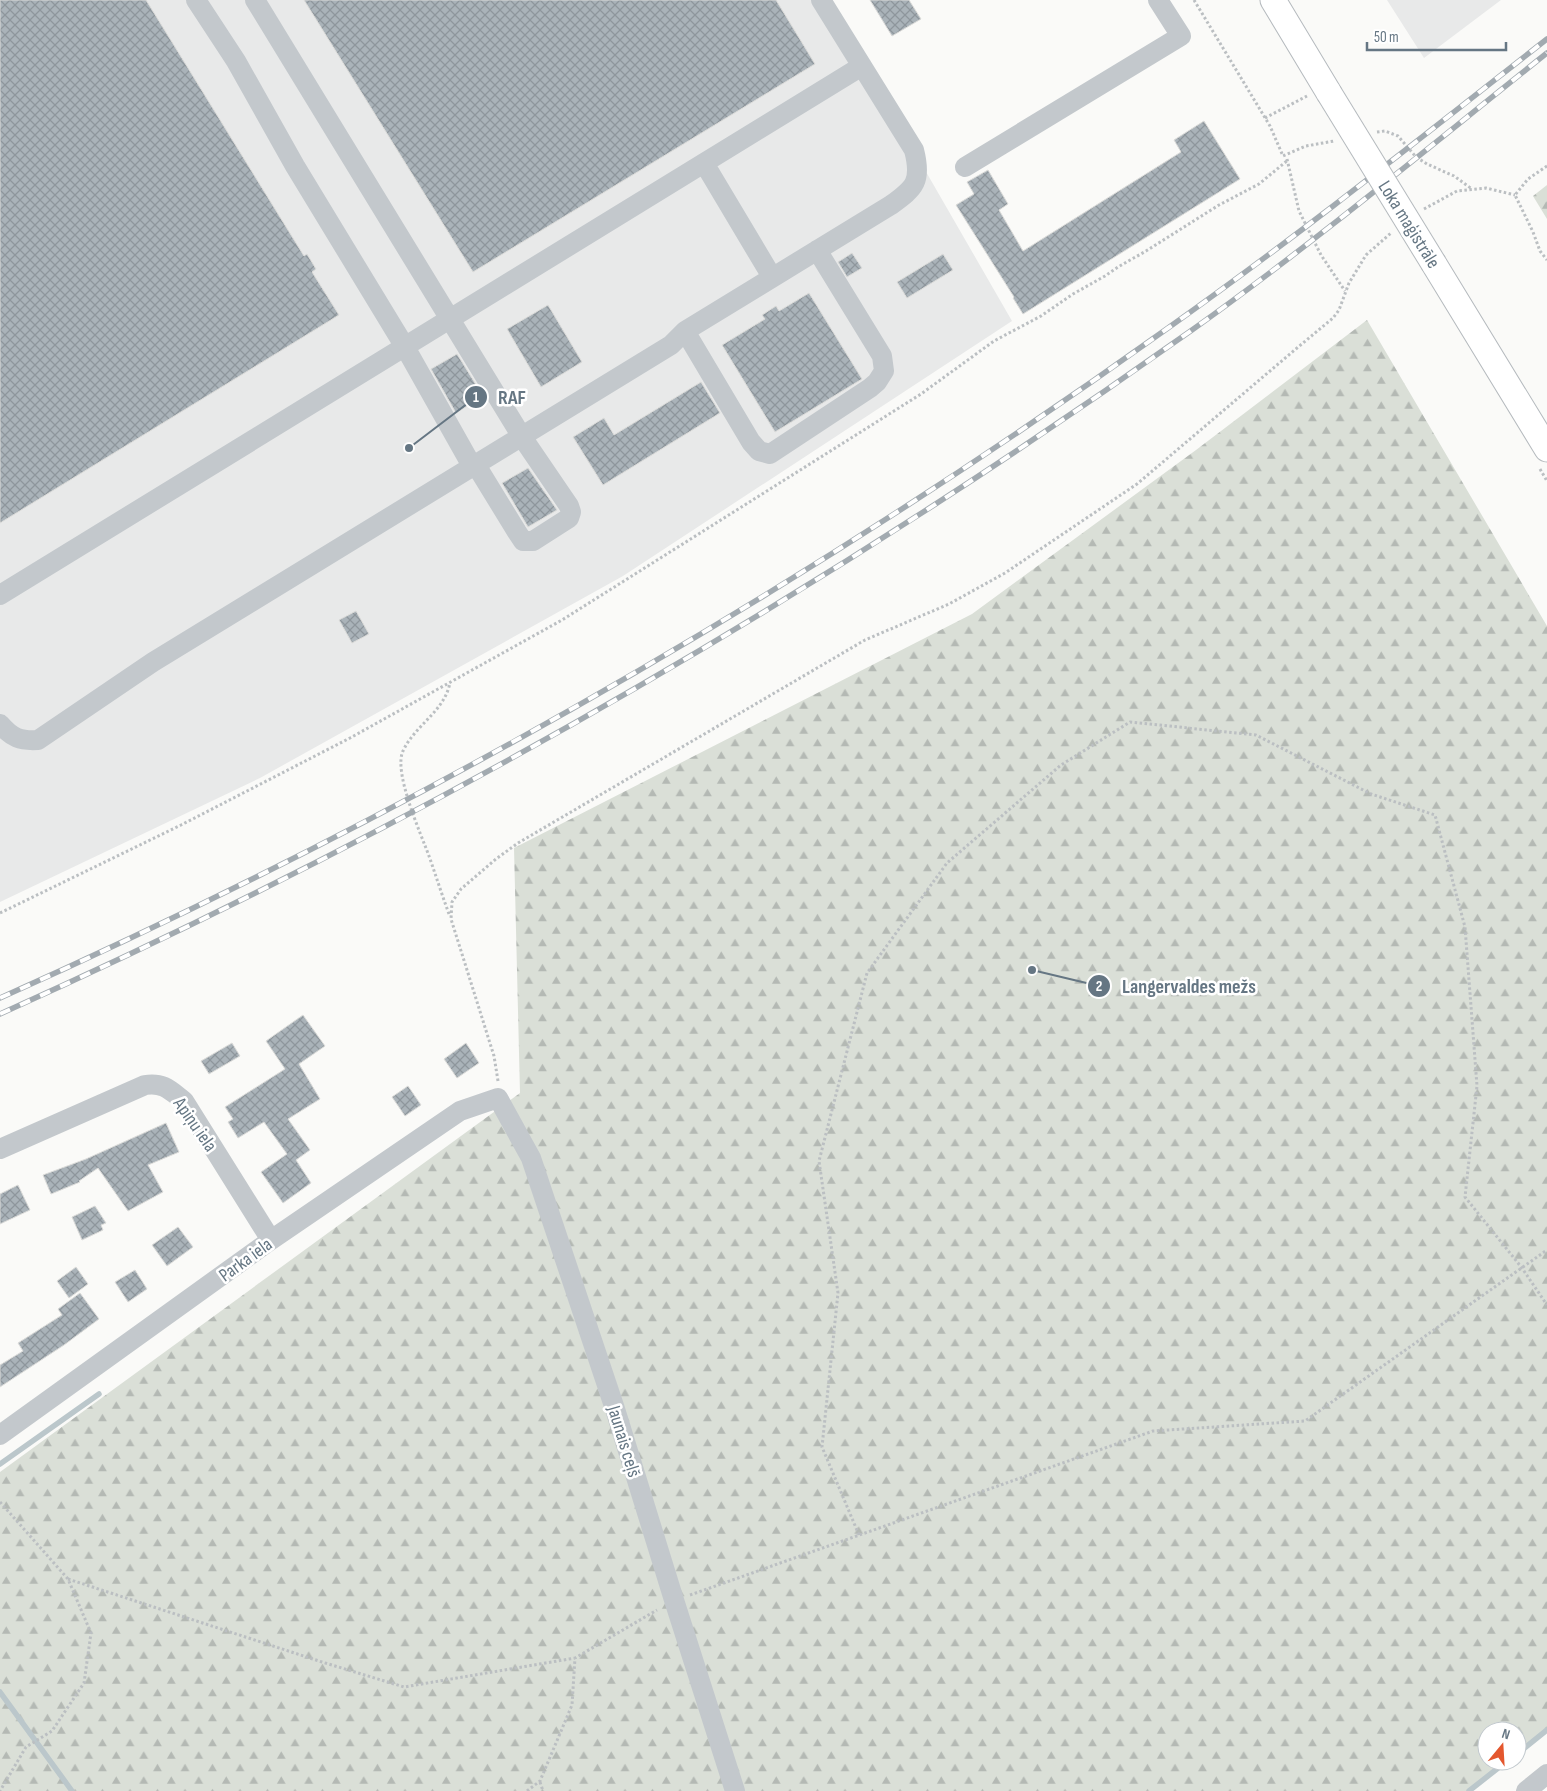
<svg xmlns="http://www.w3.org/2000/svg" width="1547" height="1791" font-family="'Sofia Sans Condensed',sans-serif">
<style>
.built{fill:#e8e9e9}
.forest{fill:url(#forest-firs)}
.lines{fill:none;stroke-linecap:round;stroke-linejoin:round}
.stream{stroke:#bbc7cb;stroke-width:5.5}
.building{fill:url(#building-cross-hatch);stroke:#dcdcda}
.major-casing{stroke:#b5babe;stroke-width:27}
.path{stroke:#bbbfc2;stroke-width:3;stroke-dasharray:2.5 2.5;stroke-linecap:butt}
.minor{stroke:#c3c8cc;stroke-width:20}
.major{stroke:#fff;stroke-width:25}
.rail-casing{stroke:#a2aab0;stroke-width:5.5}
.rail{stroke:#fff;stroke-width:4;stroke-dasharray:11;stroke-linecap:butt}
.major-bridge-casing{stroke:#b5babe;stroke-width:27;stroke-linecap:butt}
.major-bridge{stroke:#fff;stroke-width:25}
.labels{text-anchor:middle;stroke-width:5;stroke-linejoin:round;paint-order:stroke}
.street-label{font-size:19px;fill:#657683;stroke:#fff}
.leader{fill:none;stroke:#657683;stroke-width:2}
.callout-dot{fill:#657683;stroke:#fff;stroke-width:2}
.mark-label{font-size:15px;text-anchor:middle;font-weight:bold;fill:#fff}
.callout-label{font-size:20px;text-anchor:middle;font-weight:bold;fill:#657683;stroke:#fff;stroke-width:5;stroke-linejoin:round;paint-order:stroke}
</style>
<defs>
<pattern id="forest-firs" width="22" height="20" patternUnits="userSpaceOnUse" patternTransform="scale(1.25)"><rect width="22" height="20" fill="#dadfd7"/><path d="M5 1l3.5 6h-7zM16 11l3.5 6h-7z" fill="#b4b9b4"/></pattern>
<pattern id="building-cross-hatch" width="8" height="8" patternUnits="userSpaceOnUse" patternTransform="scale(1.25)"><rect width="8" height="8" fill="#aab3b9"/><path d="M0 0l8 8M0 8l8-8" fill="none" stroke="#8e969c"/></pattern>
</defs>
<rect width="100%" height="100%" fill="#fafaf8"/>
<path class="built" d="M0 0H827L1012 321 623 576 260 778 0 902Z
M1387 0H1501L1424 58Z"/>
<path class="forest" d="M1547 185V219L1533 196Z
M1367 320 1547 626V1732L1517 1755V1731H1487V1761H1510L1470 1791H0V1472L520 1093 514 848 972 614 1196 450Z"/>
<g class="lines">
<path class="stream" d="M0 1464 99 1394
M0 1692 72 1791
M1517 1754 1547 1730
M1469 1791 1507 1761"/>
</g>
<path class="building" d="M0 0H146L304 256 307 254 316 269 312 272 339 315 0 523Z
M304 0H776L815 64 473 272Z
M870 0H909L921 19 892 36Z
M1204 121 1240 179 1023 314 1013 298 1014 297 956 205 974 194 967 182 988 170 1008 204 999 210 1023 251 1181 152 1174 140Z
M852 253 862 268 847 277 838 262Z
M943 254 953 270 907 298 897 282Z
M809 293 862 379 775 432 722 345 765 319 762 315 776 306 779 311Z
M548 305 582 362 541 387 507 329Z
M457 354 483 396 456 413 431 369Z
M701 382 720 413 603 485 573 437 604 418 614 435Z
M528 468 557 510 528 527 502 483Z
M356 611 369 634 352 643 339 620Z
M303 1015 325 1046 299 1064 320 1099 288 1119 310 1150 296 1160 311 1183 283 1203 261 1172 287 1154 264 1122 238 1138 228 1122 233 1119 225 1107 285 1069 266 1041Z
M232 1043 240 1056 209 1074 201 1061Z
M466 1043 479 1063 457 1078 444 1059Z
M408 1086 421 1105 405 1116 392 1097Z
M166 1123 179 1152 148 1165 163 1192 128 1211 98 1168 79 1181 80 1182 51 1194 43 1175 86 1159Z
M18 1185 30 1210 0 1224V1194Z
M95 1206 106 1223 101 1225 103 1230 82 1240 72 1217Z
M178 1227 193 1247 167 1266 152 1245Z
M76 1267 88 1284 69 1298 57 1281Z
M135 1270 147 1289 128 1302 115 1282Z
M80 1293 99 1319 64 1345 0 1387V1365L23 1351 18 1343 62 1315 58 1309Z"/>
<g class="lines">
<defs>
<path id="major" d="M1273 0 1329 93
M1434 264 1547 449"/>
</defs>
<use href="#major" class="major-casing"/>
<path class="path" d="M1194 0 1270 126 1283 156 1306 146 1334 141
M1265 118 1307 96
M1377 132 1385 131 1398 136 1416 157 1427 164 1454 176 1472 189
M1287 159 1299 211 1321 255 1345 291
M1547 166 1528 179 1515 195 1533 232 1540 251 1547 260
M1424 209 1457 191 1486 188 1515 195
M1540 469 1547 481
M0 913 181 825 350 738 562 620 921 394 994 341 1041 316 1073 294 1105 276 1118 267 1146 251 1219 205 1259 184 1288 160
M449 914C442 895 436 876 429 856 421 834 393 772 403 751 415 725 444 712 450 683
M498 1081 494 1056 451 919 452 902 461 889 496 859 518 843 865 640 949 604 1005 573 1137 484 1297 348 1333 318 1339 310 1349 283 1366 255 1391 233
M0 1502 68 1579 91 1633 84 1683 52 1731 26 1747 0 1791
M859 1535 822 1447 838 1293 819 1161 867 973 947 863 1061 765 1130 722 1256 735 1371 794 1435 815 1465 927 1477 1086 1465 1197 1522 1268 1547 1305
M68 1579 322 1662 404 1687 575 1658
M690 1595 1153 1431 1305 1421 1547 1250
M540 1782 543 1791
M527 1791 540 1781 572 1705 575 1658 657 1610"/>
<path class="minor" d="M196 0 236 61 295 166 405 347 472 466 479 470 517 532 523 541H533L569 518 571 512 569 506 522 437 255 0
M704 163 772 277
M965 167 1181 36 1158 0
M685 331 751 442 759 451 770 454 870 388 877 382 884 371 882 356 817 250
M0 595 862 66
M0 724C12 738 20 741 38 740L153 662 671 345 685 331 891 205C915 188 922 181 914 150L821 0
M0 1149 145 1085C163 1082 170 1090 184 1101L271 1240
M0 1435 271 1240 460 1111 498 1098 531 1158 615 1409 674 1600 735 1791
M1526 1791 1547 1774"/>
<use href="#major" class="major"/>
<defs>
<path id="rail" d="M0 998C410 815 803 589 1168 328 1298 236 1422 137 1547 39
M0 1014C421 825 816 597 1192 330 1314 243 1429 147 1547 53"/>
</defs>
<use href="#rail" class="rail-casing"/>
<use href="#rail" class="rail"/>
<defs>
<path id="major-bridge" d="M1329 93 1434 264"/>
</defs>
<use href="#major-bridge" class="major-bridge-casing"/>
<use href="#major-bridge" class="major-bridge"/>
</g>
<g class="labels">
<g class="street-label">
<text transform="translate(1410 224) rotate(58)" y="7">Loka maģistrāle</text>
<text transform="translate(196 1124) rotate(55)" y="7">Apiņu iela</text>
<text transform="translate(245 1259) rotate(-36)" y="7">Parka iela</text>
<text transform="translate(625 1441) rotate(73)" y="7">Jaunais ceļš</text>
</g>
</g>
<path class="leader" d="M409 448L476 397M1032 970L1099 986"/>
<g class="callout-dot">
<circle cx="409" cy="448" r="5"/>
<circle cx="1032" cy="970" r="5"/>
<circle cx="476" cy="397" r="12"/>
<circle cx="1099" cy="986" r="12"/>
</g>
<g class="mark-label">
<text x="476" y="402">1</text>
<text x="1099" y="991">2</text>
</g>
<g class="callout-label">
<text x="512" y="404">RAF</text>
<text x="1189" y="993">Langervaldes mežs</text>
</g>
<g transform="translate(1502 1746) rotate(18)"><circle r="24" fill="#ffffff" stroke="#c1c8cd"/>
<path d="M0-4L9 19L0 12L-9 19Z" fill="#e4572e"/>
<text y="-8" font-size="14" font-weight="bold" text-anchor="middle" fill="#657683">N</text>
</g>
<path d="M1367 42v8h139v-8" fill="none" stroke="#657683" stroke-width="2.5"/>
<text x="1374" y="42" font-size="15" fill="#657683" stroke="#ffffff" stroke-width="4" paint-order="stroke">50 m</text>
</svg>
